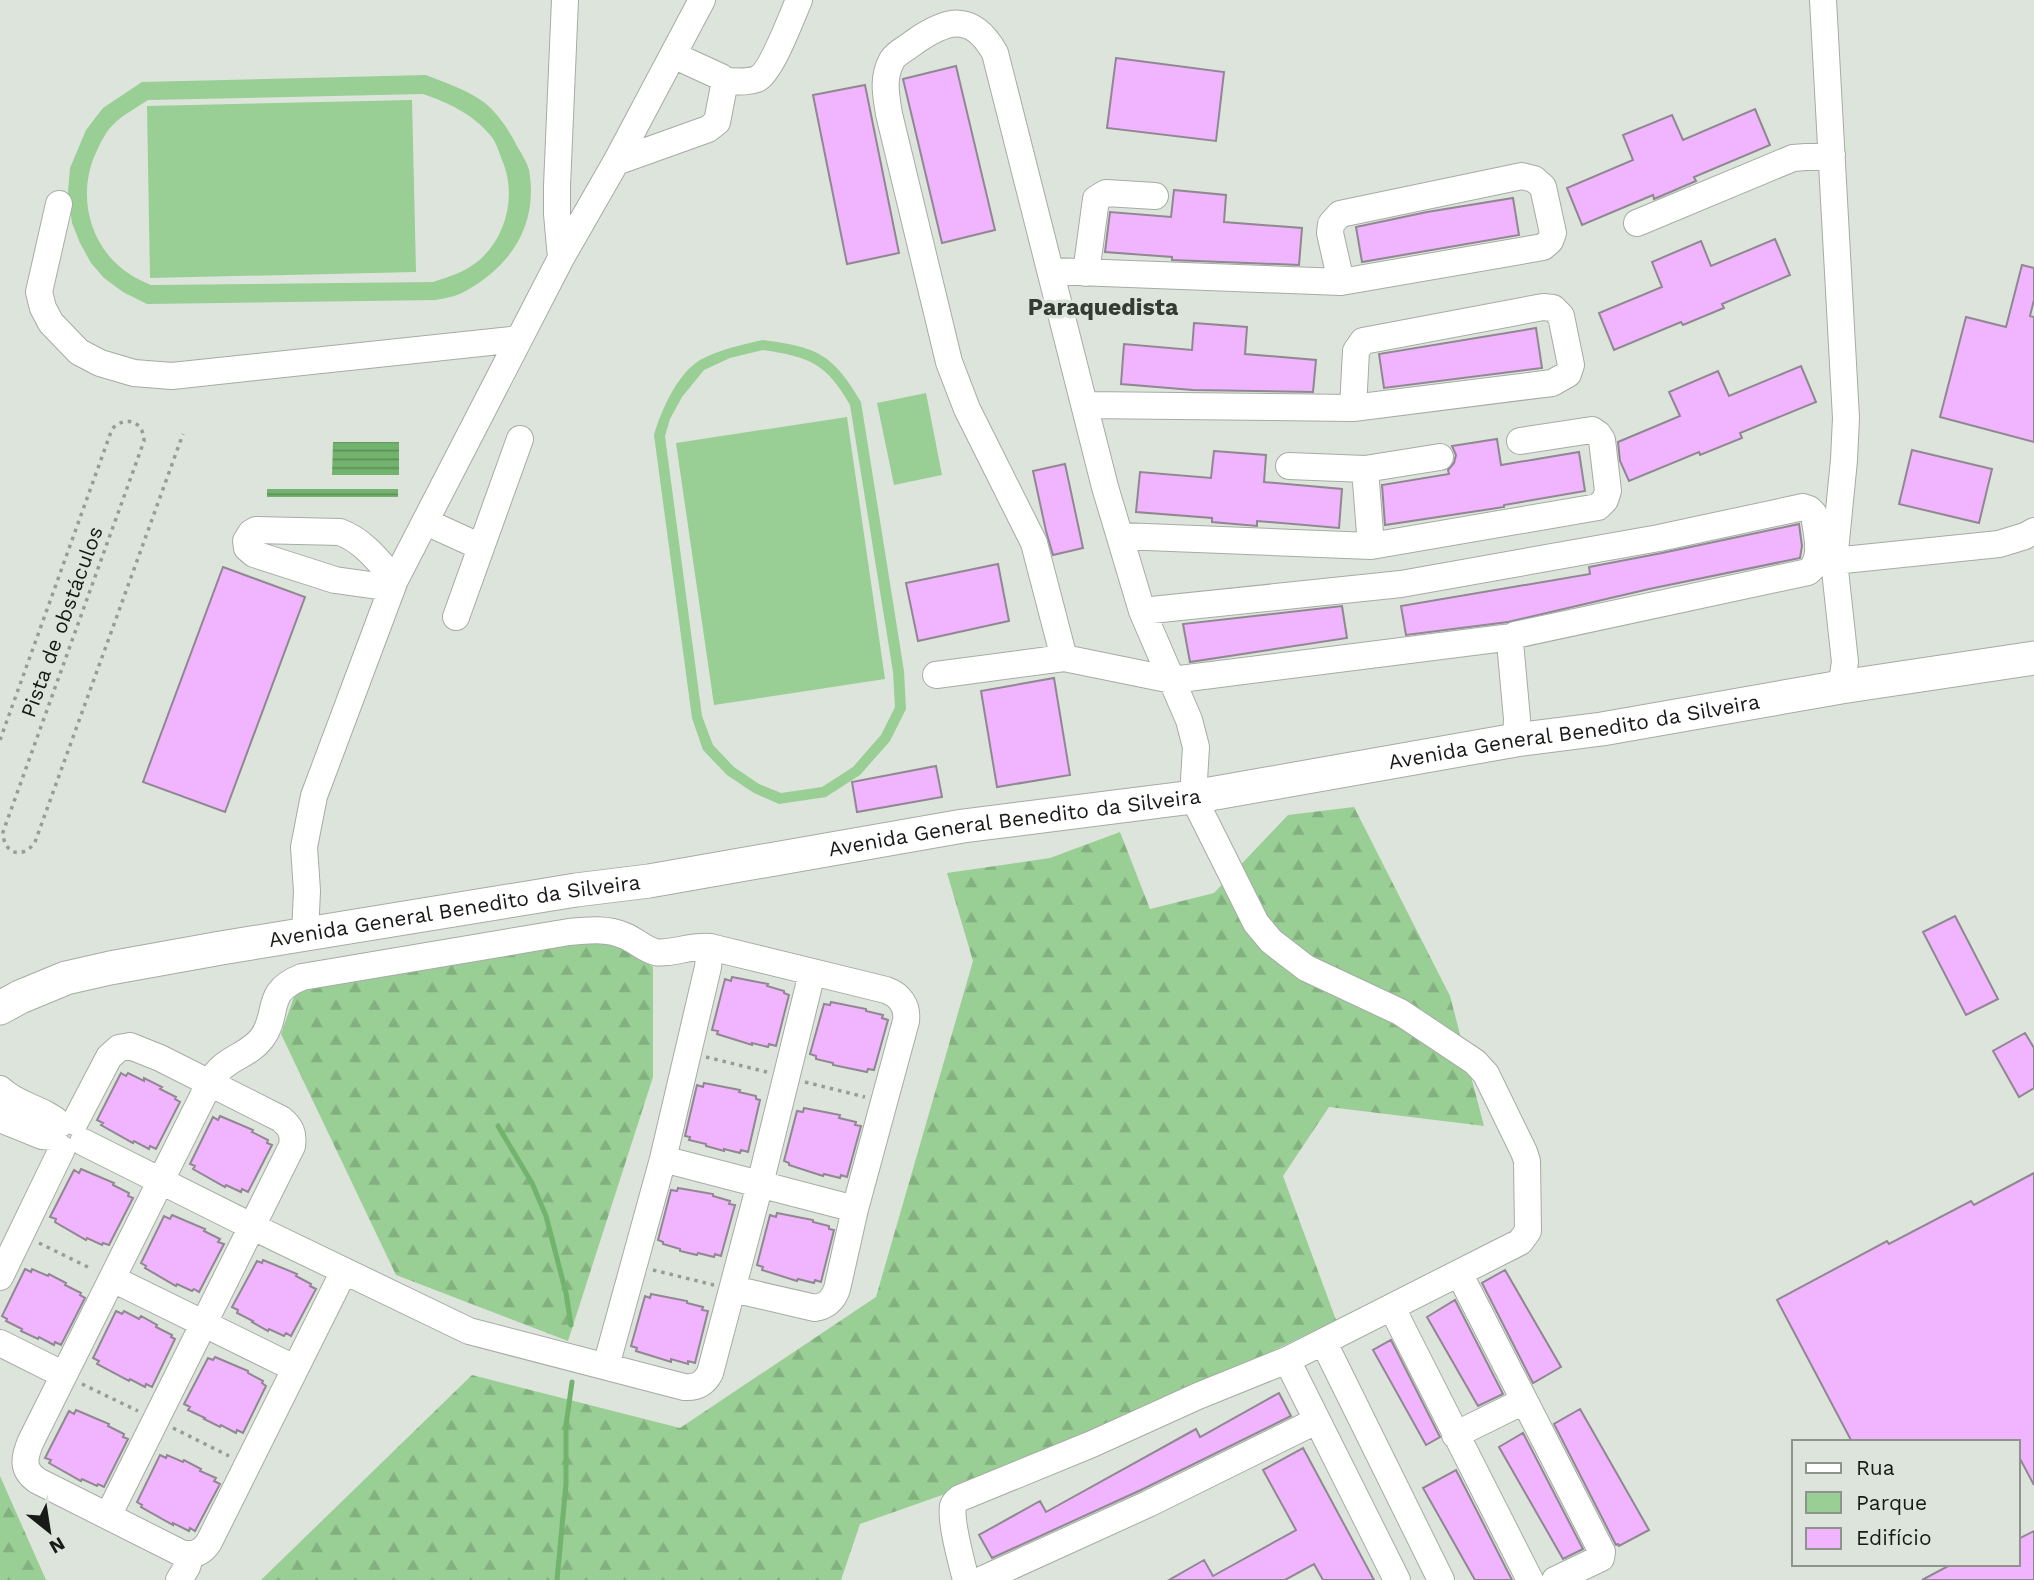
<svg xmlns="http://www.w3.org/2000/svg" width="2034" height="1580" font-family="'Work Sans',sans-serif">
<style>
.green{fill:#99ce94;fill-rule:evenodd}
.forest{fill:url(#forest-firs)}
.water{fill:url(#water-rules)}
.lines{fill:none;stroke-linecap:round;stroke-linejoin:round}
.stream{stroke:#72b36d;stroke-width:5}
.building{fill:#f1b4ff;stroke:#8f8890;stroke-width:2}
.minor-casing{stroke:#a5aca4;stroke-width:28}
.major-casing{stroke:#a5aca4;stroke-width:35}
.path{stroke:#979d96;stroke-width:3.5;stroke-dasharray:3.5 5;stroke-linecap:butt}
.minor{stroke:#fff;stroke-width:26}
.major{stroke:#fff;stroke-width:33}
.labels{text-anchor:middle;stroke-width:7;stroke-linejoin:round;paint-order:stroke}
.street-label{font-size:21px;fill:#181a17;stroke:#dde4dc}
.neighbourhood-label{font-size:23px;font-weight:bold;fill:#353b34;stroke:#dde4dc}
</style>
<defs>
<pattern id="forest-firs" width="22" height="20" patternUnits="userSpaceOnUse" patternTransform="scale(1.75)"><rect width="22" height="20" fill="#99ce94"/><path d="M5 1l3.5 6h-7zM16 11l3.5 6h-7z" fill="#83b07f"/></pattern>
<pattern id="water-rules" width="6" height="5" patternUnits="userSpaceOnUse" patternTransform="scale(1.75)"><rect width="6" height="5" fill="#72b36d"/><path d="M0 2.5h6" fill="none" stroke="#5d9159"/></pattern>
</defs>
<rect width="100%" height="100%" fill="#dde4dc"/>
<path class="green" d="M426 75C446 83 468 90 485 103 499 115 509 130 517 146 521 153 527 162 529 170 539 225 510 268 462 293 454 297 444 298 436 300L147 304 123 292 104 278 91 263 80 243 72 223 68 192 70 168 86 130 103 108 142 82ZM423 94C449 103 473 114 491 136 496 142 499 152 502 160 517 194 507 238 477 262 464 272 449 277 433 282L151 285C139 280 128 274 119 266 88 239 79 194 94 157 100 144 105 131 117 121 126 113 138 107 148 100Z
M412 100 416 272 150 278 147 106Z
M763 340C817 347 833 354 861 402L904 671 906 709 890 741 860 775 826 797 779 804 754 793 727 775 703 750 692 718 654 435C661 411 677 374 700 360 720 349 741 345 763 340ZM763 350C810 357 826 363 850 405L893 672 895 707 881 735 853 767 822 787 781 793 759 784 734 767 713 745 702 716 665 436 670 419 682 397 704 370 730 358Z
M926 393 942 475 894 485 877 403Z
M847 417 885 679 714 705 676 443Z"/>
<path class="forest" d="M1354 807 1450 996 1484 1126 1329 1107 1283 1176 1336 1320 1073 1449 860 1524 841 1580H261L472 1375 680 1428 876 1297 973 961 947 873 1050 858 1120 832 1150 909 1214 893 1288 815Z
M584 940 616 946 653 967V1077L568 1341 396 1275 281 1034 296 991 396 975Z
M0 1476 46 1580H0Z"/>
<path class="water" d="M333 442H399V475H332Z
M267 489H398V497H267Z"/>
<g class="lines">
<path class="stream" d="M498 1126 532 1183 546 1216 566 1293 571 1325
M557 1580 566 1484V1425L572 1382"/>
</g>
<path class="building" d="M1116 58 1224 72 1216 141 1107 128Z
M956 66 995 230 942 243 903 79Z
M865 85 899 253 847 264 813 95Z
M1755 109 1770 145 1694 177 1696 181 1654 199 1653 195 1582 225 1567 188 1633 160 1623 135 1672 115 1683 140Z
M1174 190 1226 195 1224 222 1302 228 1299 265 1172 260V257L1105 252 1110 212 1171 217Z
M1513 198 1519 235 1362 262 1356 227 1427 212Z
M1775 239 1790 275 1722 304 1724 308 1683 325 1681 322 1614 350 1599 313 1662 287 1652 262 1701 241 1711 266Z
M2022 265 2034 268V300L2030 316 2034 317V442L1940 417 1966 317 2006 327Z
M1194 323 1247 327 1245 354 1316 360 1313 392 1193 390 1121 384 1124 344 1192 350Z
M1536 328 1542 368 1384 388 1379 354Z
M1801 366 1816 402 1740 433 1742 438 1700 455 1699 452 1629 481 1620 461 1618 442 1680 416 1669 392 1718 371 1729 396Z
M1497 439 1501 465 1579 452 1585 491 1504 505V507L1385 525 1382 485 1449 474 1448 470 1454 463 1456 455 1452 446Z
M1912 450 1992 469 1979 523 1899 504Z
M1214 451 1266 455 1264 482 1342 489 1339 528 1257 521V526L1212 522V518L1136 512 1140 472 1211 478Z
M1065 464 1083 548 1053 555 1046 531 1033 471Z
M1799 524 1802 546 1800 558 1649 589 1508 622 1406 635 1401 606 1590 574 1589 567 1662 553Z
M998 564 1009 621 918 641 906 583Z
M223 567 305 597 225 812 143 782Z
M1342 606 1347 638 1190 662 1183 624Z
M1054 678 1070 775 997 787 981 691Z
M936 766 942 797 857 812 852 782Z
M1955 916 1998 999 1966 1015 1923 932Z
M732 977 768 984 767 986 784 991V993L789 995 776 1046 769 1044 768 1047 752 1043V1045L717 1034 718 1031 712 1030 725 979 731 981Z
M831 1002 866 1009V1011L883 1015 882 1018 888 1020 874 1070 868 1069 867 1072 833 1065V1063L816 1059V1056L810 1054 824 1004 830 1005Z
M2025 1033 2034 1048V1088L2019 1097 1993 1051Z
M121 1073 126 1076 128 1073 144 1081V1078L162 1087 160 1089 176 1097 175 1099 180 1102 156 1149 150 1146 149 1149 134 1141 133 1143 101 1125 103 1123 97 1120Z
M704 1083 740 1090 739 1092 756 1096V1099L760 1100 748 1152 741 1150 740 1153 724 1149V1151L706 1146V1144L689 1140 690 1137 685 1136 697 1085 703 1087Z
M804 1108 840 1115 839 1118 856 1122 855 1125 861 1126 847 1177 841 1175 840 1178 824 1174 823 1176 789 1165V1163L784 1161 797 1111 803 1112Z
M220 1116 253 1130 252 1132 268 1140 267 1143 272 1145 248 1192 242 1189 241 1192 226 1185 225 1187 193 1169 195 1166 190 1164 213 1117 218 1120Z
M81 1169 114 1183 113 1185 129 1193 128 1196 133 1198 109 1245 103 1243 102 1245 87 1238 86 1240 55 1222 56 1219 50 1217 74 1170 79 1173Z
M2034 1173V1485L2018 1455V1442H1852L1777 1300 1887 1241 1889 1244 1971 1201 1974 1205Z
M678 1188 713 1194V1196L730 1201 729 1204 735 1205 721 1256 715 1254 714 1257 698 1253 697 1255 680 1251V1249L663 1244V1242L658 1240 671 1190 677 1191Z
M777 1213 813 1220V1222L829 1226V1229L834 1230 821 1282 815 1280 814 1283 798 1279 797 1281 762 1270 763 1267 757 1265 770 1215 776 1217Z
M172 1215 205 1229 204 1231 220 1239 218 1242 224 1244 199 1292 194 1289 192 1291 177 1284 176 1286 145 1268 146 1266 141 1263 164 1216 170 1219Z
M263 1260 297 1274 296 1276 311 1284 310 1286 316 1289 291 1336 286 1333 284 1336 269 1329 268 1331 252 1322 253 1321 237 1313 238 1310 232 1307 257 1261 262 1263Z
M25 1269 31 1272 32 1269 48 1276 49 1274 66 1283 65 1285 81 1293 80 1295 85 1298 61 1345 55 1342 54 1345 39 1337 38 1339 21 1331 22 1329 6 1321 7 1319 2 1316Z
M1505 1270 1561 1367 1533 1383 1482 1283Z
M651 1294 687 1301V1303L703 1307 702 1310 708 1311 695 1363 688 1361V1364L671 1359V1362L636 1351 637 1348 631 1346 645 1296 650 1298Z
M1455 1300 1503 1394 1478 1406 1427 1317Z
M116 1311 122 1314 124 1311 139 1319 141 1316 157 1325 156 1327 172 1335 171 1337 175 1339 152 1387 146 1384 145 1387 130 1379 129 1381 97 1364 99 1361 93 1358Z
M1391 1340 1440 1437 1426 1445 1373 1350Z
M215 1357 248 1371V1373L263 1381 262 1383 266 1386 243 1433 237 1430 236 1433 221 1425 220 1427 204 1419 205 1418 188 1410 190 1407 184 1404 208 1358 213 1360Z
M1279 1393 1291 1416 1141 1490 992 1558 979 1535 1040 1501 1046 1512 1196 1429 1200 1437Z
M1580 1409 1649 1530 1619 1546 1618 1544 1616 1545 1554 1424Z
M76 1410 109 1424 108 1426 124 1434 123 1437 128 1439 104 1487 98 1484 97 1486 82 1479 81 1481 49 1463 51 1460 45 1458 69 1411 74 1414Z
M1523 1433 1583 1549 1563 1559 1499 1447Z
M1303 1448 1374 1580H1323L1314 1564 1285 1580H1169L1204 1560 1213 1576 1296 1530 1263 1470Z
M160 1455 166 1458 167 1455 183 1462 184 1460 201 1469 200 1471 216 1478 214 1481 220 1484 195 1531 190 1528 189 1531 173 1523V1525L141 1507 142 1505 137 1502Z
M1456 1470 1512 1580H1475L1423 1488Z
M2034 1531V1580H1922L1952 1564H2018V1539Z"/>
<g class="lines">
<defs>
<path id="minor" d="M1823 0 1846 418 1844 460 1834 561 1845 662 1841 687
M723 81C734 81 747 83 757 79 771 73 792 16 799 0
M616 162 708 129 717 122 724 86 721 77 673 55
M59 204 39 292 43 308 51 323 79 352 100 363 134 373 172 376 519 339
M1637 223 1793 158 1832 155
M561 258 557 214V186L565 0
M1051 271 1341 282 1543 247 1550 241 1553 233 1543 187 1534 179 1522 176 1340 214 1331 224 1330 233 1341 282
M1086 273 1096 199 1106 193 1155 196
M1085 405 1353 408 1552 383 1568 374 1571 365 1561 316 1553 308 1543 307 1363 341 1356 351 1353 408
M1289 466 1365 469 1440 457
M1365 469 1371 546
M426 522 481 547
M1121 536 1371 546 1598 507 1605 500 1608 491 1602 440 1598 434 1592 430 1520 441
M1834 561 1999 544 2025 536 2034 531
M392 588 335 580 254 554 247 548 246 541 251 533 256 530 340 532C364 541 379 562 395 580
M1142 611 1401 584 1659 538 1803 507 1809 509 1814 514C1816 533 1825 559 1808 572L1515 635 1510 642 1517 719 1516 740
M456 617 520 439
M936 675 1064 658 1172 680 1512 637
M305 934 307 891 304 847 314 796 395 580 561 258 616 162 702 0
M0 1089C17 1106 43 1108 60 1124
M0 1119 42 1136 54 1137
M75 1122 109 1057 119 1048 130 1046 160 1058 281 1119C291 1127 294 1134 292 1146L108 1516
M83 1142 251 1226 469 1331 684 1387C697 1388 704 1384 710 1373L760 1184 812 973
M663 1159 855 1209
M344 1271 209 1542C202 1553 193 1556 181 1553L38 1481C21 1470 24 1457 31 1441L209 1084C224 1056 247 1058 262 1038 280 1014 263 992 302 977L569 932C588 930 608 928 625 936 635 940 644 949 655 952 669 955 691 945 710 947L886 990C900 995 908 1006 906 1021L855 1209 837 1289C833 1300 827 1306 815 1308L733 1289
M1459 1273 1602 1552 1601 1558 1555 1580
M0 1277 62 1149
M113 1279 294 1368
M1392 1308 1530 1580
M0 1343 64 1375
M1324 1343 1441 1580
M1287 1360 1397 1580
M606 1366 663 1159 708 967 710 947
M1455 1435 1524 1401
M179 1580 187 1567 191 1555
M966 1580C962 1564 950 1521 953 1506 955 1501 956 1501 960 1498L1092 1444 1198 1396 1287 1360 1520 1242 1528 1231 1527 1161 1524 1152 1486 1074 1475 1062 1400 1012 1306 968 1271 941 1256 923 1193 797 1196 747 1189 720 1142 611 1105 487 995 53C972 12 947 19 913 43 907 48 896 53 892 60 882 78 886 95 889 114L949 362 967 409 1034 543 1064 658
M981 1580 1148 1504 1316 1421"/>
<g id="major">
<path id="s1" d="M0 1008 20 997 66 978 110 968 221 948 576 890 649 881 963 826 1193 797 1516 740 1602 729 1841 687 2034 658"/>
</g>
</defs>
<use href="#minor" class="minor-casing"/>
<use href="#major" class="major-casing"/>
<path class="path" d="M0 740 112 429C125 415 144 421 144 441L3 832C3 854 23 860 35 842L183 434
M706 1057 767 1072
M805 1082 865 1097
M39 1243 92 1269
M653 1270 714 1285
M82 1384 138 1411
M173 1428 229 1456"/>
<use href="#minor" class="minor"/>
<use href="#major" class="major"/>
</g>
<g class="labels">
<g class="street-label">
<text transform="translate(62 622) rotate(-70)" y="7">Pista de obstáculos</text>
<text dy="7" stroke="none"><textPath href="#s1" startOffset="1601">Avenida General Benedito da Silveira</textPath></text>
<text dy="7" stroke="none"><textPath href="#s1" startOffset="1034">Avenida General Benedito da Silveira</textPath></text>
<text dy="7" stroke="none"><textPath href="#s1" startOffset="467">Avenida General Benedito da Silveira</textPath></text>
</g>
<g class="neighbourhood-label">
<text x="1103" y="315">Paraquedista</text>
</g>
</g>
<rect x="1792" y="1440" width="228" height="126" fill="#dde4dc" stroke="#8e938d" stroke-width="2"/>
<rect x="1806" y="1463" width="35" height="10" fill="#ffffff" stroke="#8e938d" stroke-width="2"/>
<text x="1856" y="1475" font-size="21" fill="#181a17">Rua</text>
<rect x="1806" y="1492" width="35" height="21" fill="#99ce94" stroke="#8e938d" stroke-width="2"/>
<text x="1856" y="1510" font-size="21" fill="#181a17">Parque</text>
<rect x="1806" y="1528" width="35" height="21" fill="#f1b4ff" stroke="#8e938d" stroke-width="2"/>
<text x="1856" y="1545" font-size="21" fill="#181a17">Edifício</text>
<g transform="translate(49 1531) rotate(150)" stroke="#dde4dc" stroke-width="5" paint-order="stroke">
<path d="M0-5L12 26L0 18L-12 26Z" fill="#181a17"/>
<text y="-10" font-size="19" font-weight="bold" text-anchor="middle" fill="#181a17">N</text>
</g>
</svg>
